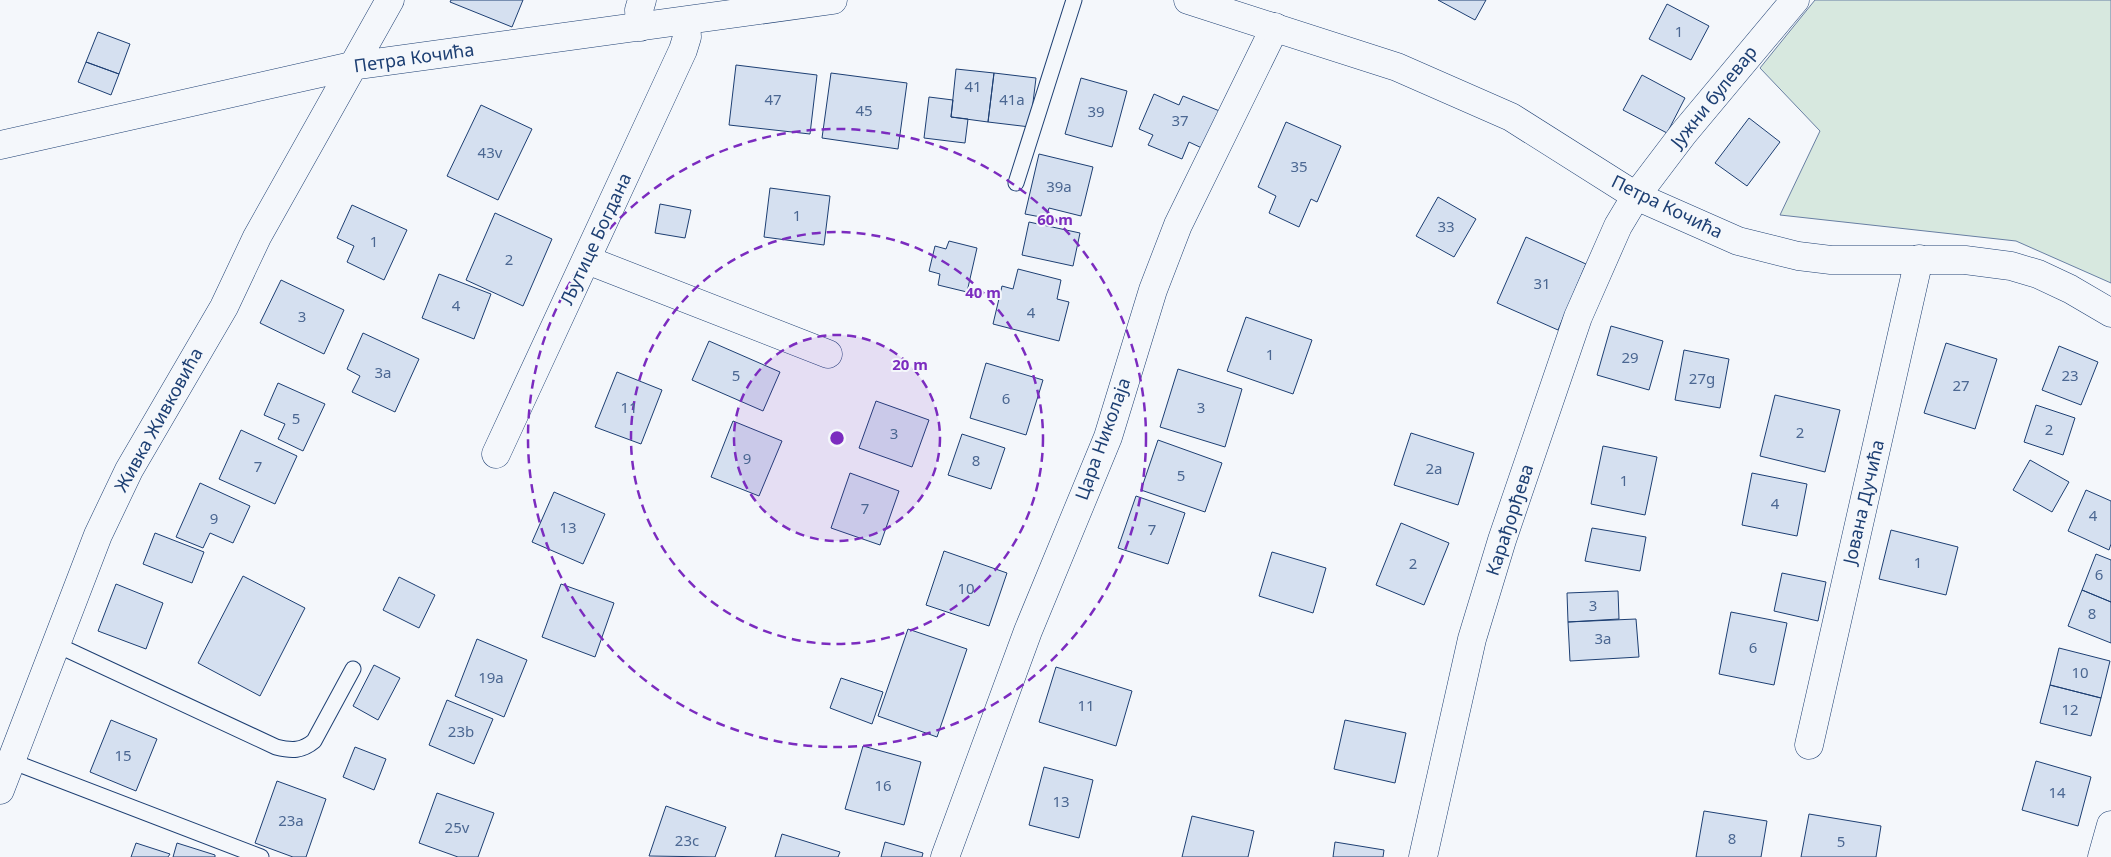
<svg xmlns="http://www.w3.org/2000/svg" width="2111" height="857" font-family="'Noto Sans',sans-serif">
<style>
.green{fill:#d7e8df;stroke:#687fa3}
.building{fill:#d5e0f0;stroke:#1d3f73}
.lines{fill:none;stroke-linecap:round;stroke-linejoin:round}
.service-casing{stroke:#1d3f73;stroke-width:17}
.minor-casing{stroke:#1d3f73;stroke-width:29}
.tertiary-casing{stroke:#1d3f73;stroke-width:29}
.service{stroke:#f4f7fb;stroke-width:15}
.minor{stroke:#f4f7fb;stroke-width:28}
.tertiary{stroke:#f4f7fb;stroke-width:28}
.ring{fill:none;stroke:#7b2cbf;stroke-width:2.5;stroke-dasharray:9 6}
.labels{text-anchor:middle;stroke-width:4;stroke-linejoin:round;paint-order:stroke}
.number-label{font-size:15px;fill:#4b6792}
.street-label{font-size:18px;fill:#1d3f73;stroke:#f4f7fb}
.centre{fill:#7b2cbf;stroke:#f4f7fb;stroke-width:2.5}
.ring-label{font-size:15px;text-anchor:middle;font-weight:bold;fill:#7b2cbf;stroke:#f4f7fb;stroke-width:4;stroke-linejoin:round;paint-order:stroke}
</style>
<rect width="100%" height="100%" fill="#f4f7fb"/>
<path class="green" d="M1815 0H2111V283L2016 241 1780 215 1820 131 1760 68Z"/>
<path class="building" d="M451 0H523L512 27 450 2Z
M1438 0H1486L1475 20Z
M1667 4 1709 26 1691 60 1649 39Z
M98 32 130 44 119 74 86 62Z
M86 62 119 74 111 95 78 82Z
M736 65 817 75 810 134 729 125Z
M956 69 994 73 988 122 951 117Z
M831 73 907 83 898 149 822 138Z
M994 73 1036 78 1030 127 988 122Z
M1642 75 1685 98 1667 133 1623 110Z
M1081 78 1127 91 1112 147 1065 134Z
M1154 94 1179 105 1183 96 1222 112 1206 150 1189 142 1182 159 1148 145 1153 135 1139 129Z
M929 97 953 100 951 117 968 119 965 143 924 138Z
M481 105 532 129 498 200 447 176Z
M1749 118 1780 142 1747 186 1715 163Z
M1286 122 1341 146 1317 202 1311 199 1299 227 1269 213 1276 196 1258 187Z
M1039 154 1093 167 1081 216 1049 208 1046 218 1025 214Z
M770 188 830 196 824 245 764 237Z
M1438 197 1476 219 1454 257 1416 236Z
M660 204 691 210 685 238 655 233Z
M352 205 407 230 384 280 347 262 354 246 337 238Z
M495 213 552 239 523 306 466 280Z
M1029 222 1080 233 1073 266 1022 255Z
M1526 237 1586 264 1558 330 1497 303Z
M949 241 977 248 967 292 938 285 940 274 929 271 935 246 946 249Z
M1018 269 1061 280 1057 299 1069 302 1059 341 993 324 1002 286 1013 289Z
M439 274 491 294 474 339 422 318Z
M281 280 344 310 324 354 260 323Z
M1246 317 1312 340 1293 394 1227 371Z
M1611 326 1663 341 1649 390 1597 375Z
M363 333 419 359 395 412 352 392 360 376 347 369Z
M709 341 780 372 763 411 692 380Z
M1946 343 1997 359 1975 429 1924 413Z
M2059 346 2098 362 2081 405 2042 390Z
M1684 350 1729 359 1720 408 1675 400Z
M986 363 1043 380 1026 435 970 418Z
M1178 369 1242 389 1225 447 1160 427Z
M617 372 662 390 641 444 595 427Z
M278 383 325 404 303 451 278 439 285 424 264 415Z
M1775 395 1840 410 1825 472 1760 456Z
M876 401 929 420 912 467 859 448Z
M2036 405 2075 418 2063 455 2024 442Z
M733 421 782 441 759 496 711 477Z
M241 430 297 456 275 504 219 479Z
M1411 433 1474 453 1458 505 1394 485Z
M962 434 1005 448 991 489 948 475Z
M1158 440 1222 463 1205 512 1141 490Z
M1603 446 1657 457 1645 515 1591 504Z
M2030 460 2069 482 2052 512 2013 490Z
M850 473 899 491 880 545 831 528Z
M1752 473 1807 484 1797 536 1742 525Z
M200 483 250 506 233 543 210 533 203 548 176 537Z
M2086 490 2111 501V544L2109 550 2068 531Z
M554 492 605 514 583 564 532 542Z
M1136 496 1185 513 1168 564 1118 548Z
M1401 523 1449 543 1424 605 1376 585Z
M1592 528 1646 537 1640 571 1585 561Z
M1891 530 1958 547 1946 595 1879 579Z
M155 533 204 552 192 583 143 564Z
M944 551 1007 573 989 626 926 605Z
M1272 552 1326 568 1313 613 1259 596Z
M2096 554 2111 560V602L2082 590Z
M1782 573 1826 582 1818 621 1774 611Z
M243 576 305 608 260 696 198 663Z
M399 577 435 595 419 628 383 610Z
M116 584 163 603 146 649 98 631Z
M561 584 614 603 595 657 542 637Z
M2082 590 2111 602V643L2068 626Z
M1618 591 1619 619 1568 622 1567 593Z
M1731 612 1787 623 1774 685 1719 674Z
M1636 619 1639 657 1570 661 1568 622Z
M908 629 967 649 937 737 878 716Z
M477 639 527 660 504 717 455 696Z
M2059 648 2110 661 2101 698 2050 685Z
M374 665 400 678 378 720 353 706Z
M1056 667 1132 691 1116 746 1039 722Z
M841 678 883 692 872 724 830 708Z
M2050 685 2101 698 2091 736 2040 723Z
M447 700 493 719 474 764 429 745Z
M111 720 157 739 136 791 90 772Z
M1345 720 1406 733 1395 783 1334 769Z
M863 746 921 762 904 825 845 809Z
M355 747 386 759 374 790 343 777Z
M2036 761 2091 777 2078 826 2022 810Z
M1044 767 1093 780 1079 838 1029 825Z
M277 781 326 799 306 857H293L255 843Z
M437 793 494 813 478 857H458L419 843Z
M666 806 726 827 715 857 649 856Z
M1704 811 1767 821 1761 857H1696Z
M1809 814 1881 826 1876 857H1801Z
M1192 816 1254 831 1248 857H1182Z
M782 834 840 852 838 857H775Z
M885 842 923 853 922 857H881Z
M1335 842 1384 850 1383 857H1333Z
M136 843 170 854 168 857H131Z
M177 843 215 855V857H173Z"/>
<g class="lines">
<defs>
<path id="service" d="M1016 183 1074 0
M55 644 276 747C292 751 302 751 314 741L353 669
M11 761 261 857"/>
<path id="minor" d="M640 27 639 10 642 0
M0 145 352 66
M587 260 828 354
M496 454 683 50 687 37 686 22
M1809 745 1919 259
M945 857 1028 631 1108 437 1153 290 1178 225 1275 27
M1423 857 1472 639 1502 540 1578 317 1618 226 1636 196 1683 134 1795 0
M2102 857 2111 825"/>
<path id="tertiary" d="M1188 0 1397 67 1511 117 1636 196 1738 241 1798 256 1831 260H1965L2011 266 2038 274 2070 289 2111 313
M352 66 833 0
M0 790 98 535 129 470 224 307 257 237 390 0"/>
</defs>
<use href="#service" class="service-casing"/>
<use href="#minor" class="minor-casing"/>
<use href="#tertiary" class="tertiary-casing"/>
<use href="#service" class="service"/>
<use href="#minor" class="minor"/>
<use href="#tertiary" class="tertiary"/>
</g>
<circle cx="837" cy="438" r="103" fill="#7b2cbf" fill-opacity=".12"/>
<g class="ring">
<circle cx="837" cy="438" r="103"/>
<circle cx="837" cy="438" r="206"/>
<circle cx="837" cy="438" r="309"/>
</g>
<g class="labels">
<g class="number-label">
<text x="1679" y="37">1</text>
<text x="973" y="92">41</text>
<text x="773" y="105">47</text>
<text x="1012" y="105">41a</text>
<text x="864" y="116">45</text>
<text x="1096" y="117">39</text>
<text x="1180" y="126">37</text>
<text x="490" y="158">43v</text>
<text x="1299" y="172">35</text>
<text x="1059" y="192">39a</text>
<text x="797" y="221">1</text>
<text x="1446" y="232">33</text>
<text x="374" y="247">1</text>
<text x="509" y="265">2</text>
<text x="1542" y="289">31</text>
<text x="456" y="311">4</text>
<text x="1031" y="318">4</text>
<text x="302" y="322">3</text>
<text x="1270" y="360">1</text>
<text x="1630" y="363">29</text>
<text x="383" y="378">3a</text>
<text x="736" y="381">5</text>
<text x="2070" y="381">23</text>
<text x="1702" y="384">27g</text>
<text x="1961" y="391">27</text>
<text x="1006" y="404">6</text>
<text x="629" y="413">11</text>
<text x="1201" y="413">3</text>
<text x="296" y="424">5</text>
<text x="2049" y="435">2</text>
<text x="1800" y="438">2</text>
<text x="894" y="439">3</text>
<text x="747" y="464">9</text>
<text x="976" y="466">8</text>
<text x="258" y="472">7</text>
<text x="1434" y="474">2a</text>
<text x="1181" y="481">5</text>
<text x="1624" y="486">1</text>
<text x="1775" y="509">4</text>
<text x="865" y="514">7</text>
<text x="2093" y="521">4</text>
<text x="214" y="524">9</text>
<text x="568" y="533">13</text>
<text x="1152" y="535">7</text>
<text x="1918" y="568">1</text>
<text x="1413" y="569">2</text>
<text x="2099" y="580">6</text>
<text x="966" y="594">10</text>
<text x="1593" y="611">3</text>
<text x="2092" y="619">8</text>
<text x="1603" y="644">3a</text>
<text x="1753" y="653">6</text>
<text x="2080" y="678">10</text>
<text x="491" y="683">19a</text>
<text x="1086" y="711">11</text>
<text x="2070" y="715">12</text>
<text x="461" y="737">23b</text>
<text x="123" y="761">15</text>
<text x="883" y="791">16</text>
<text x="2057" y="798">14</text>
<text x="1061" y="807">13</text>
<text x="291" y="826">23a</text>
<text x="457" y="833">25v</text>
<text x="1732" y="844">8</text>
<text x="687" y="846">23c</text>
<text x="1841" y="847">5</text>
</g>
<g class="street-label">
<text transform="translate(414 58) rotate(-8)" y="6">Петра Кочића</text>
<text transform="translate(1714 97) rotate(-51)" y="6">Јужни булевар</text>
<text transform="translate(1667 207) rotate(26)" y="6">Петра Кочића</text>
<text transform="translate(596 239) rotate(-65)" y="6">Љутице Богдана</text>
<text transform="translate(159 420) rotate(-61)" y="6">Живка Живковића</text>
<text transform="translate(1103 439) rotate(-70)" y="6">Цара Николаја</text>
<text transform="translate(1864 502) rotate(-77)" y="6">Јована Дучића</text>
<text transform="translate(1510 520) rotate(-72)" y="6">Карађорђева</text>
</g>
</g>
<circle cx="837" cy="438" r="8" class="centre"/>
<g class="ring-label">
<text x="1055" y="225">60 m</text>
<text x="983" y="298">40 m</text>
<text x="910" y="370">20 m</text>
</g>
</svg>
